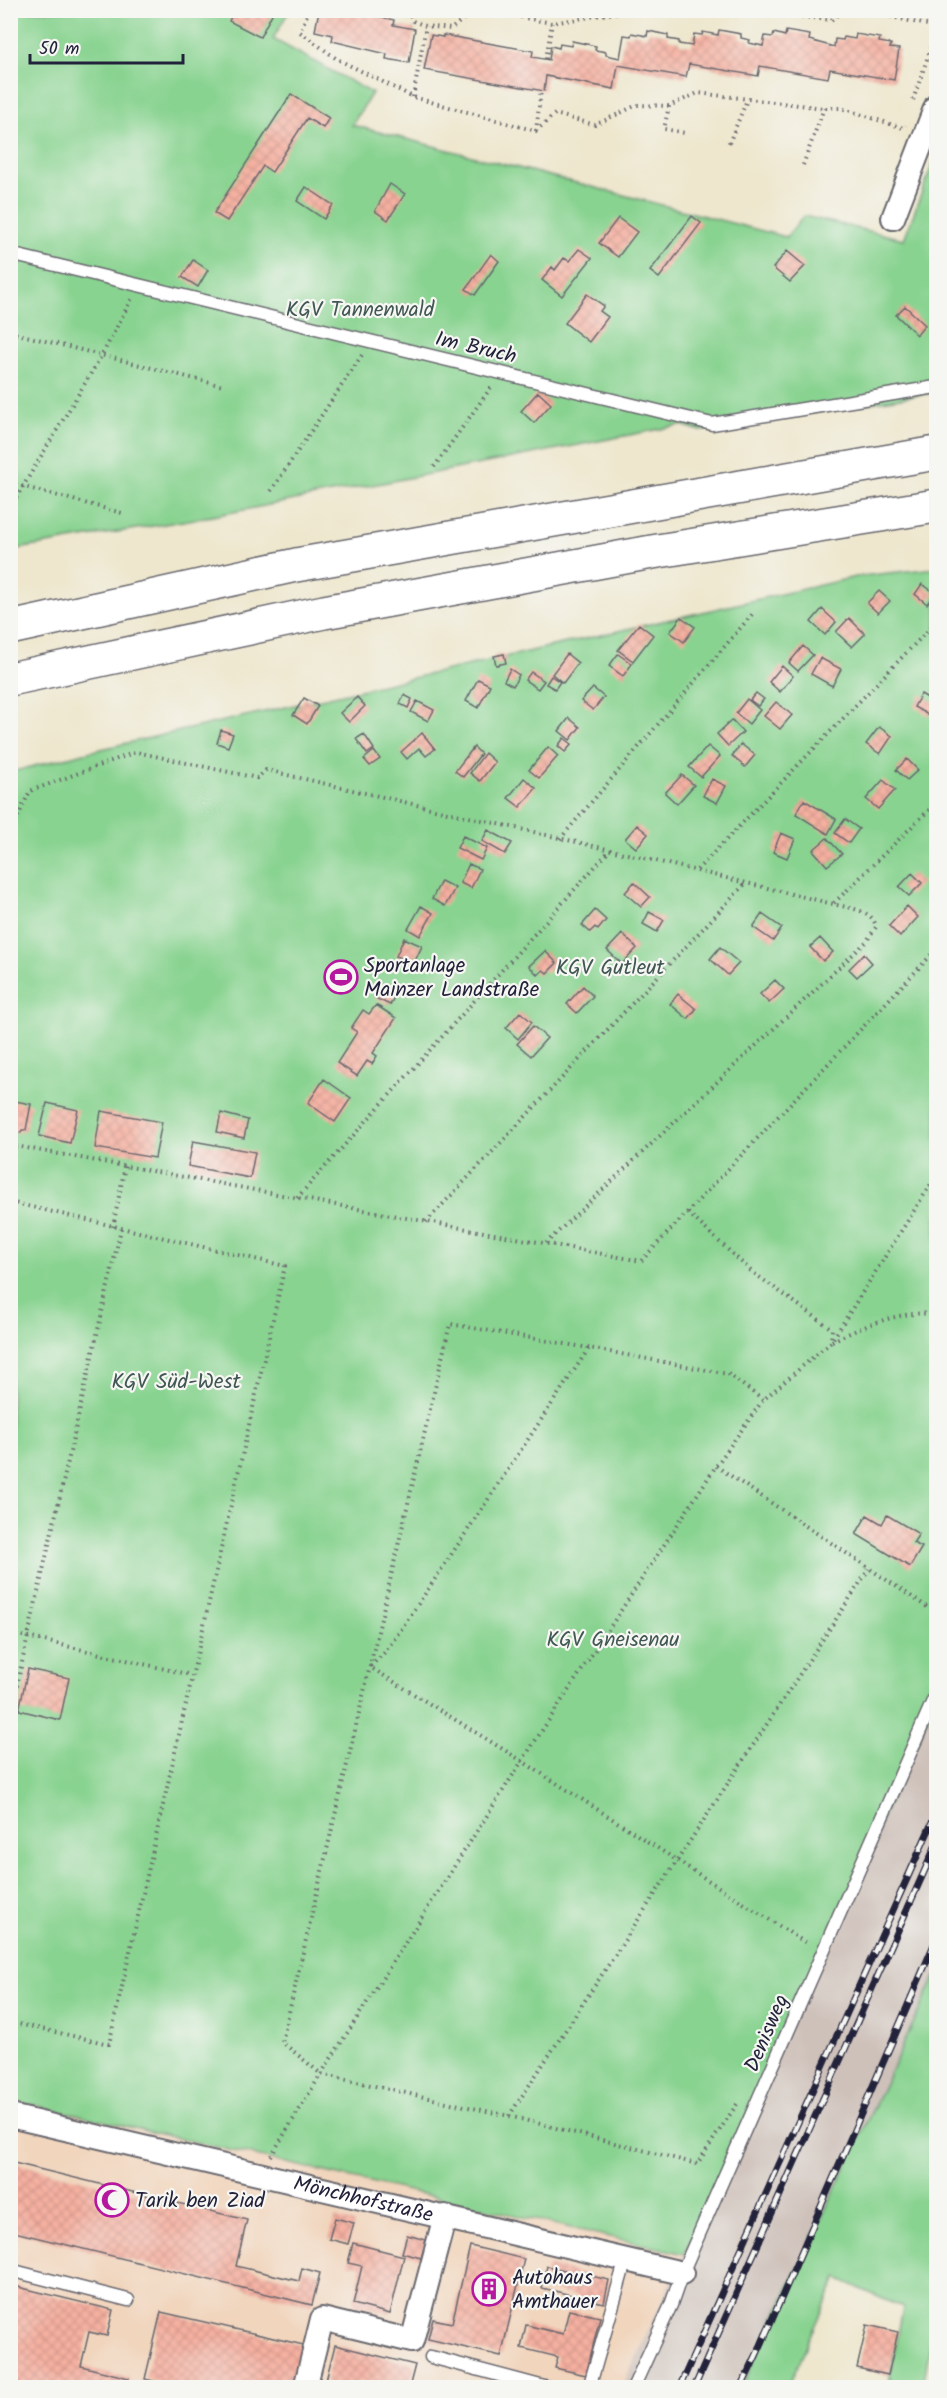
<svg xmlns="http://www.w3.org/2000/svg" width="947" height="2398" font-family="Kalam,sans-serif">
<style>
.built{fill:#f1d5bd}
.railway{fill:#cec1ba}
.green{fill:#88d390;stroke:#557a66;stroke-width:1.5}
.building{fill:url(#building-cross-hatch)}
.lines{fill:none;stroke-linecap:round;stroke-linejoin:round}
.service-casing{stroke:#69676e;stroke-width:15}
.minor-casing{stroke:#69676e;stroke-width:26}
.motorway-casing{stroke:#69676e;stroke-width:36}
.path{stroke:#69676e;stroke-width:4;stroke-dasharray:1.5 4.5;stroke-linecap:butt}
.service{stroke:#fff;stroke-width:12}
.minor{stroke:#fff;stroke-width:22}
.motorway{stroke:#fff;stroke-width:33}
.rail-casing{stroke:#22223b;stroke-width:7}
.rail{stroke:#f6f6f2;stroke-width:4.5;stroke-dasharray:14;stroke-linecap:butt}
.labels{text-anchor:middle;stroke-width:4.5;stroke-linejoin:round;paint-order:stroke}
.park-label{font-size:21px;fill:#415754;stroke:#f6f6f2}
.street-label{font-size:21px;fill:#22223b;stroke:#f6f6f2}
.poi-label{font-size:21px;fill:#22223b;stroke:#f6f6f2;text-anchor:start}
</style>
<defs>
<pattern id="building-cross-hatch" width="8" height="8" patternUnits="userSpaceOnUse" patternTransform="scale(1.5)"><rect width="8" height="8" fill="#f5b0a0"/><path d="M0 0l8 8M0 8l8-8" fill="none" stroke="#d2978b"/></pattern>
</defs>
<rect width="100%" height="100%" fill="#f6f6f2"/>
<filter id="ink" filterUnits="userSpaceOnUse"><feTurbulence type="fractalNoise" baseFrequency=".0167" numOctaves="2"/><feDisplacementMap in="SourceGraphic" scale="12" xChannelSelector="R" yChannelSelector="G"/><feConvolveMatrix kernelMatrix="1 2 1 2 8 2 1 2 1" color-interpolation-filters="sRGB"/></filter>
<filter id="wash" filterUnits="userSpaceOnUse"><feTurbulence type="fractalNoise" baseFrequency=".008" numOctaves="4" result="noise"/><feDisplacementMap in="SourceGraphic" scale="24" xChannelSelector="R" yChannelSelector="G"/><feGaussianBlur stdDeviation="1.35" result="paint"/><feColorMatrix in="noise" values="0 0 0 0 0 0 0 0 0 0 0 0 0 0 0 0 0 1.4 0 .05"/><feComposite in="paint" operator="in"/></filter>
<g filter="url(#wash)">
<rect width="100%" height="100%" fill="#eee7ce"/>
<path class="built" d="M11 2100 172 2136 684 2254 622 2387 11 2388Z"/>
<path class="railway" d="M936 1700V1975L742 2387 622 2388Z"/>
<path class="green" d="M11 11H289L273 39 372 93 352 125 786 237 804 216 904 239 936 155V392L701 431 681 425 218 515 11 550Z
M936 568V1700L684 2254 11 2100V772L88 752 860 576Z
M936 1975V2309L923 2387H888L903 2308 837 2278 788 2387H742Z"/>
<g id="blocks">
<path class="building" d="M234 10H274L260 37 229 21Z
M319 10H352L394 20 393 25 415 29 409 63 386 59 387 54 332 41 333 35 315 31Z
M719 30 741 34V38L750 40 749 43 763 46 765 36 773 37 774 33 785 36 786 31 810 35 809 40 834 47 835 39 843 40 844 37 855 39 856 34 880 38 879 42 891 44 890 48 899 49 894 80 830 69 828 78 760 66 758 76 689 64 686 77 618 65 614 89 546 76 544 91 424 70 431 35 443 37V35L533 51 532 57 549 60 551 46 559 48 560 44 571 46 572 41 596 46 595 50 606 52V55L620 58 624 35 631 36 632 33 647 36 648 31 668 35V39L679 41V44L692 46 694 34 702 35 703 32 718 35Z
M291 94 329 118 323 128 307 118 272 172 263 166 227 221 214 213Z
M390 184 405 194 388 220 375 211Z
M306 187 333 205 324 219 297 201Z
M692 216 701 223 659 278 650 271Z
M618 218 637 232 618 257 599 243Z
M579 249 592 258 562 296 542 280 552 267 555 270 564 258 569 261Z
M787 251 805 266 790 282 773 268Z
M491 254 499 261 475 295 466 289Z
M193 260 208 270 198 287 182 277Z
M587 294 604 306 600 311 608 317 589 342 565 323Z
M905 306 925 325 917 335 896 315Z
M538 392 551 404 534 423 521 411Z
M922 584 935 593 927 604 915 594Z
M879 591 890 601 878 613 867 603Z
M822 609 836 622 825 635 811 622Z
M681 617 695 627 684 642 670 632Z
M849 618 865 634 852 647 836 632Z
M639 624 653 635 633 661 618 650Z
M803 646 813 655 798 671 789 663Z
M504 654 506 663 496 665 494 656Z
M567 654 578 663 563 683 552 674Z
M618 654 632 664 623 676 609 666Z
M820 658 841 669 832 686 811 674Z
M782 666 793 676 780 692 769 682Z
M510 669 519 675 513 686 504 681Z
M531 672 544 681 538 689 525 680Z
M551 676 560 682 555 689 546 684Z
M478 679 490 685 478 708 466 701Z
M593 688 604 697 593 710 581 701Z
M756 693 764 699 758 706 750 700Z
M921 694 936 703 930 716 914 707Z
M404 695 412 699 408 708 400 704Z
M357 697 365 706 349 722 340 713Z
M304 698 318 706 307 724 293 715Z
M747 699 760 710 749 724 736 713Z
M417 701 434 710 428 721 411 712Z
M776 702 792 715 780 729 764 716Z
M569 718 580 727 570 740 559 731Z
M732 720 743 732 728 746 717 734Z
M879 727 892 736 880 754 866 744Z
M221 730 233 734 228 747 217 743Z
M422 733 435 749 426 756 419 748 407 759 401 752Z
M364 734 374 749 367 754 356 739Z
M564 738 572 744 565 752 558 746Z
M741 744 755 755 745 767 732 756Z
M708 746 720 756 701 777 689 767Z
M474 747 481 754 463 777 455 771Z
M548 747 558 756 539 778 529 770Z
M374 751 380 759 370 766 364 759Z
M485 753 495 762 480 781 470 773Z
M907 759 918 770 907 780 896 770Z
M682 775 694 785 677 804 665 793Z
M524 778 536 788 520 807 508 798Z
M712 779 726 786 717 803 703 796Z
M883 780 895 790 878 809 866 799Z
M804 800 836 819 828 834 796 814Z
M845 819 859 829 849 843 835 833Z
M637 825 648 834 636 848 625 839Z
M488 830 512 843 505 854 482 841Z
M781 833 795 839 787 858 773 852Z
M463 836 487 848 481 860 457 848Z
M827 838 842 854 827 866 813 850Z
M469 864 480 869 471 888 460 883Z
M912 873 922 883 909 896 899 887Z
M441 881 455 888 445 906 432 899Z
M634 882 650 897 641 907 625 893Z
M421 906 433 913 420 936 408 929Z
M907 906 918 917 900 937 889 926Z
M595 910 606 920 598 930 595 927 590 932 582 925Z
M649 912 664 920 657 932 643 924Z
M762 914 782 928 773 941 753 927Z
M622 934 637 948 622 964 607 950Z
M404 938 422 946 414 963 396 956Z
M820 938 833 952 823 961 810 947Z
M720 947 739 963 728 975 710 959Z
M545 951 557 963 547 973 543 970 538 975 529 966Z
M864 954 872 963 857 977 849 969Z
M775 980 784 989 769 1003 760 994Z
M381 986 396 993 390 1005 375 998Z
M583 986 593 996 577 1013 567 1004Z
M678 994 696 1009 688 1019 670 1004Z
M376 1005 396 1018 373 1053 377 1056 372 1064 367 1061 357 1076 337 1063 357 1032 351 1028 363 1010 369 1014Z
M520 1012 532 1022 518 1039 506 1028Z
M533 1026 547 1038 531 1056 517 1044Z
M324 1079 351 1098 335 1122 308 1103Z
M10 1100 31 1104 26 1130H22L21 1133 10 1131Z
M47 1103 78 1110 70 1143 39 1136Z
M101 1111 162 1122 155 1158 95 1148Z
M221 1113 248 1120 244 1138 217 1132Z
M193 1141 255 1152 250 1178 188 1166Z
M867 1515 882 1524 887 1515 919 1534 913 1543 922 1547 910 1567 856 1534Z
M28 1669 69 1678 60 1720 19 1710Z
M10 2162 247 2220 236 2266 299 2281 302 2268 320 2273 312 2305 10 2231Z
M335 2218 354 2223 348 2244 329 2239Z
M407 2235 426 2240 421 2258 402 2253Z
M353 2243 404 2256 390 2314 353 2304 362 2266 348 2263Z
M470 2246 524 2259 501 2356 428 2339 433 2319 452 2323Z
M547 2266 609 2280 604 2303 542 2288Z
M10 2285 113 2310 107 2336 89 2332 81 2366 129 2378 127 2388H10Z
M569 2310 600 2317 586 2375 555 2368 558 2357 521 2348 526 2325 563 2334Z
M161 2312 308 2346 298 2388H182L145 2379Z
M867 2325 898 2332 888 2375 857 2368Z
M335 2345 415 2365 409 2388H378L357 2382 356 2388H324Z"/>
</g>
</g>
<g filter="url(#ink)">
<use href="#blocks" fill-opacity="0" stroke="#69676e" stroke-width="1.5"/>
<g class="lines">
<defs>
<path id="service" d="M10 254 712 424 936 387
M10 2270 128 2300
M431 2357 548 2388
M587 2388 591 2381 626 2259
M633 2388 671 2305 682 2273 936 1694"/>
<g id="minor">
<path d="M893 218 936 106"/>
<path id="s1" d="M10 2116 682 2273"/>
<path d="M305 2388 322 2319 412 2341 445 2216"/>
</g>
<path id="motorway" d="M10 628 296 565 936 453
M10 679 324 612 652 552 936 506"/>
</defs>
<use href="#service" class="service-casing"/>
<use href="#minor" class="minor-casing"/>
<use href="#motorway" class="motorway-casing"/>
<path class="path" d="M309 10 300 32 337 59 413 97 536 131 555 114 595 125 637 105 669 106 698 93 824 108H841L903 128 905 125
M408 10 413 21 426 26 451 29 467 16 493 12 552 23 634 10
M742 10 831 20 844 10
M861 10 936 27
M546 59 552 23
M413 97 426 26
M913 100 936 33
M669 106 664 129 685 133
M536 131 541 90
M729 143 747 100
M803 165 824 108
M10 332 223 386
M434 467 492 386
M10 483 122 513
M271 491 362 355
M10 508 102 355 132 298
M10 833 30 791 136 752 257 778 266 770 611 850 833 904C847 908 873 909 876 927L866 942 546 1243
M560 839 755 611
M697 870 936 622
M834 903 936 803
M10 1145 641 1261 936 950
M297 1198 610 850
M10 1202 285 1266 109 2044 10 2022
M688 1213 751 1271 832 1329 831 1341
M426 1222 745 884
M113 1227 125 1166
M832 1341C865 1326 900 1310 936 1314
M589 1348 450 1324 282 2042 321 2074 509 2116 697 2164 737 2104
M763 1400 728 1374 589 1348 405 1624 385 1652 370 1667 522 1761 809 1945
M716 1466 936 1613
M10 1633 191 1675
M10 1715 121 1229
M509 2116 869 1569
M271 2156 321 2074 522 1761 716 1466 763 1400 831 1342 936 1176"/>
<use href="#service" class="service"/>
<use href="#minor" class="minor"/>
<use href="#motorway" class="motorway"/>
<defs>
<path id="rail" d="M679 2388 936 1814
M694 2388 936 1845
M741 2388 762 2343 936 1940"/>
</defs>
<use href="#rail" class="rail-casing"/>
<use href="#rail" class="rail"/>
</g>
</g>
<defs>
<symbol id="stadium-ring" viewBox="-11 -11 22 22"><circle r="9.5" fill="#f6f6f2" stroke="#b5179e" stroke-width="1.5"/><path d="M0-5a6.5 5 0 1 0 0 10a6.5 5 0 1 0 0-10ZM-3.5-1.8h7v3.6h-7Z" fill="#b5179e"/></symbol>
<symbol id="mosque-ring" viewBox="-11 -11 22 22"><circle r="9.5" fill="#f6f6f2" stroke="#b5179e" stroke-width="1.5"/><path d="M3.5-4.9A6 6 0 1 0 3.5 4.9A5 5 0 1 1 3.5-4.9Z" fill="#b5179e"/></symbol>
<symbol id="building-ring" viewBox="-11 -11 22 22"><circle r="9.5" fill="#f6f6f2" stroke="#b5179e" stroke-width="1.5"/><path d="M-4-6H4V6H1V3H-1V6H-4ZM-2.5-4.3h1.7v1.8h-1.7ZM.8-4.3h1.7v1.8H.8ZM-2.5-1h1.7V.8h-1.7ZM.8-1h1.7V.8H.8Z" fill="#b5179e"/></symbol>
</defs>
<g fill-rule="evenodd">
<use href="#stadium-ring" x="322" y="958" width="38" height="38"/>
<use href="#mosque-ring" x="93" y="2181" width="38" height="38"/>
<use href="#building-ring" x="470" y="2270" width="38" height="38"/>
</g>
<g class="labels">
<g class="park-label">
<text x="360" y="316">KGV Tannenwald</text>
<text x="610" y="974">KGV Gutleut</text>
<text x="176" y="1388">KGV Süd-West</text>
<text x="613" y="1646">KGV Gneisenau</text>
</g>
<g class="street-label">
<text transform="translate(476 347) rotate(13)" y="7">Im Bruch</text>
<text transform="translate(766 2033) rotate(-67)" y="7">Denisweg</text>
<text dy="7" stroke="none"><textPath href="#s1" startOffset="363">Mönchhofstraße</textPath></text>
</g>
<g class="poi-label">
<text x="364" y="972">Sportanlage<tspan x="364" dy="24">Mainzer Landstraße</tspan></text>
<text x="135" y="2207">Tarik ben Ziad</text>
<text x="512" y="2284">Autohaus<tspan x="512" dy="24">Amthauer</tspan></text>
</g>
</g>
<rect width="947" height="2398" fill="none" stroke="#f6f6f2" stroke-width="36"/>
<path d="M30 54v9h153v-9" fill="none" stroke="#22223b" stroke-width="3"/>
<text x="39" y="54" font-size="18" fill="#22223b" stroke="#f6f6f2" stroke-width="4.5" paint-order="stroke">50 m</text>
</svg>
